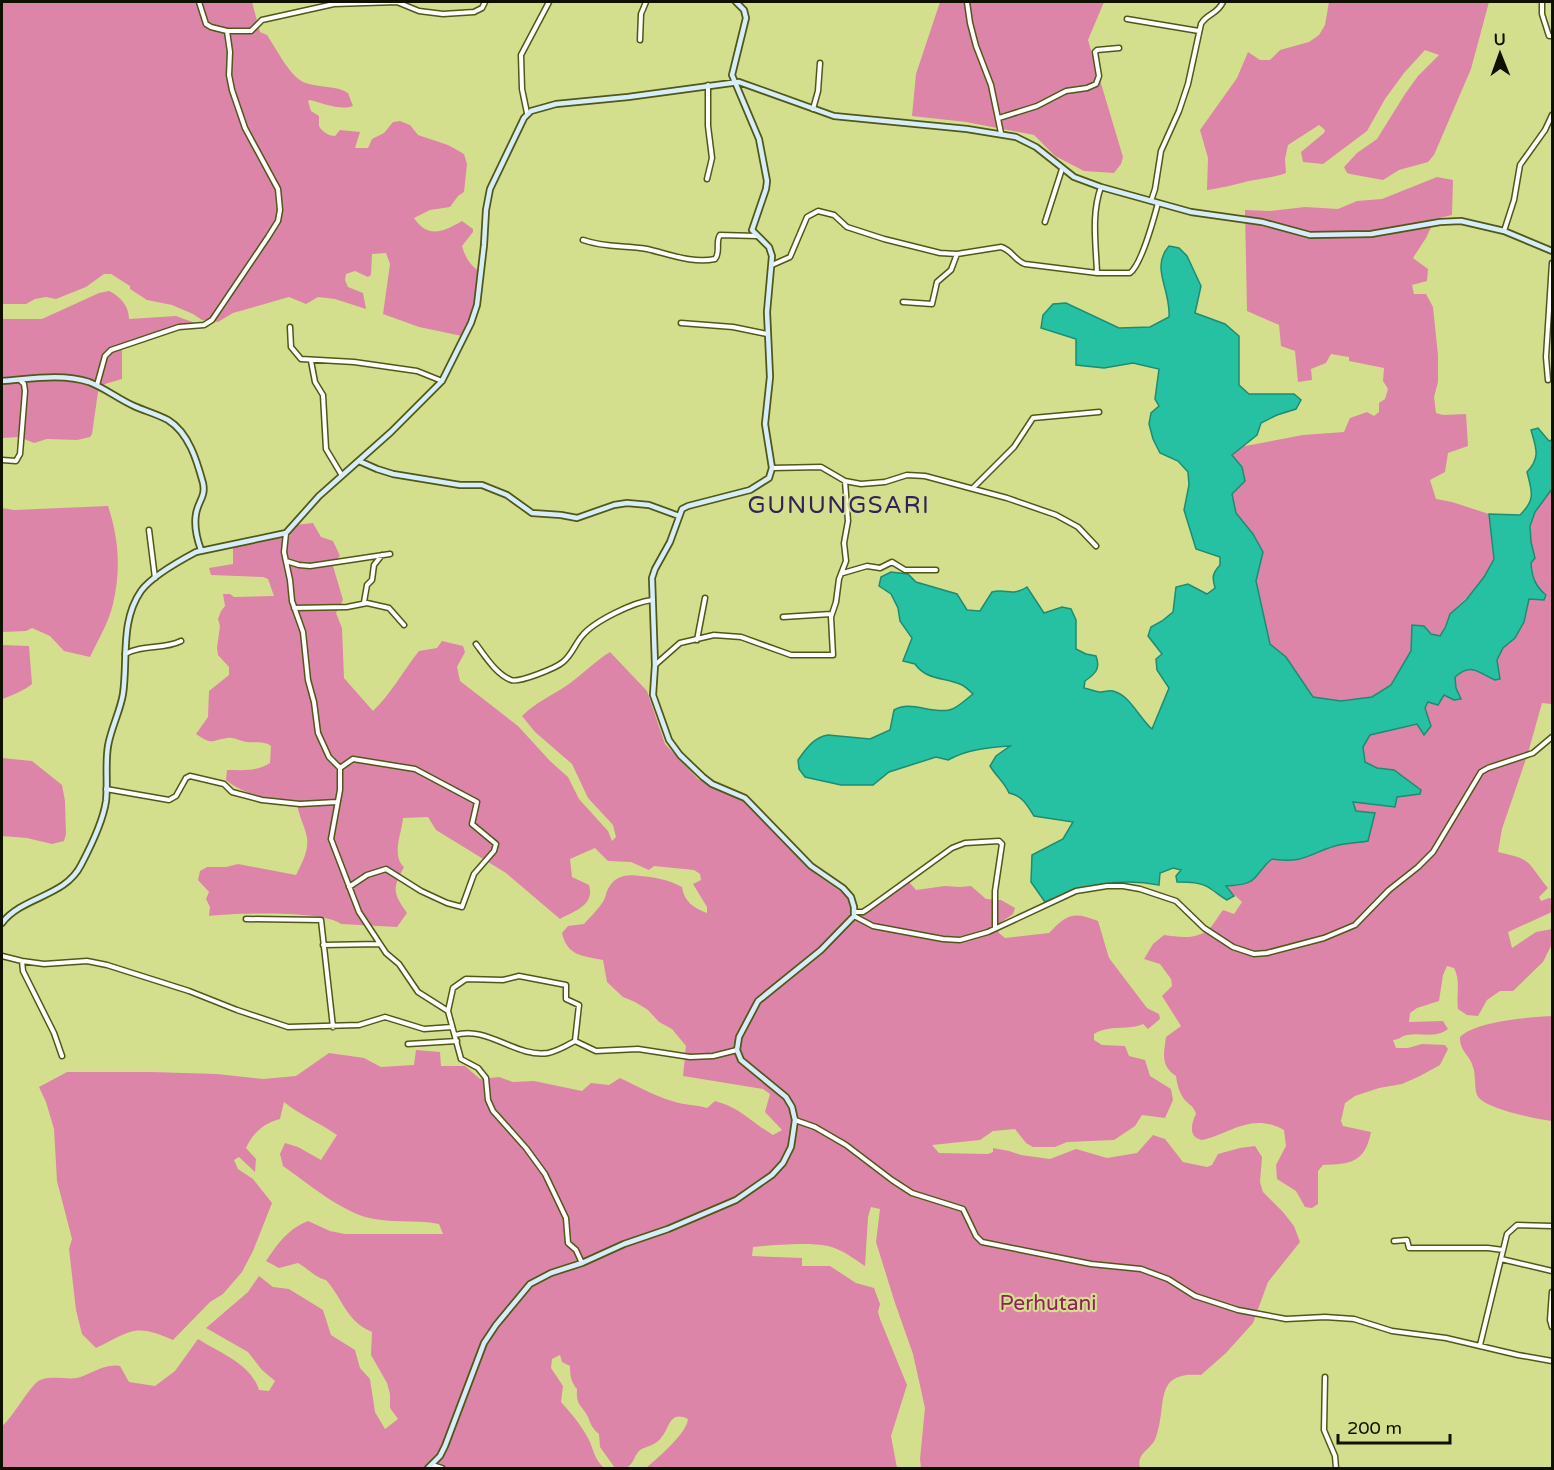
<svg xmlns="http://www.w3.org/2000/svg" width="1554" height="1470" font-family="'Varela Round',sans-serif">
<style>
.green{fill:#dc85a8}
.water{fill:#25c1a2;stroke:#1e8c71;stroke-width:1.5}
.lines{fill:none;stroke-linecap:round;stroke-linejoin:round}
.street-casing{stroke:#515719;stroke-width:7}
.secondary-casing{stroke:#515719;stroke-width:8}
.street{stroke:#fff;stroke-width:4}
.secondary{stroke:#d7eefa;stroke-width:4.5}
.labels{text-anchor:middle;stroke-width:4.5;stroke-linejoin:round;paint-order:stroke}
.park-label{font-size:21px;fill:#902159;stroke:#d4df8d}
.quarter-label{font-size:24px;letter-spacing:1.5px;fill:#34215b;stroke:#d4df8d}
</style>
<rect width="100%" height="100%" fill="#d4df8d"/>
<path class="green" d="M2 2H252L260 32 267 35C276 48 291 79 306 83 319 88 336 85 348 93L353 106C340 111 323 103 310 100L308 101 311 111 319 116V126C322 132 329 136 335 136L340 130 360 132 355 148H368L372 139 384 133 393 122 400 121 410 125 418 135 448 145 464 154 467 164 464 192 458 196 450 207 430 210 414 218C428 239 443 232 462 221L473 229V232L462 246C465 257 470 265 480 272L476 301 462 336 419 327 383 314 390 264 386 253 372 254 371 275 368 277 355 271 346 274 345 280 348 287 363 293 366 309 335 299 318 297 306 304 289 297 233 313 218 322 202 320 193 314 172 305 147 300 130 289V286L111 274H104L86 287 56 299 46 297 35 299 26 304H2Z
M940 2H1104L1088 40 1123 157 1121 164 1114 173 1084 171 1055 156 1034 135 966 122 912 116 916 74Z
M1329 2H1489L1471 69 1434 155 1428 162 1399 170 1383 180 1350 174 1347 173 1344 167 1357 153 1377 139 1405 94 1418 76 1439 55 1425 50 1404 73 1385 99 1367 131 1323 164 1303 162 1301 152 1324 133 1325 130 1319 125 1288 145 1285 159 1286 173C1273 178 1261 178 1249 181 1234 185 1222 188 1207 190L1208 158 1200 130 1237 78 1248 52 1260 60H1270L1280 50 1309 42 1319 35 1325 25Z
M1437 177 1453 180 1452 215 1435 219 1426 238 1413 258 1428 269 1427 281 1412 285 1414 294H1426L1433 307 1438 355V382L1434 397 1436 413 1443 415 1466 414 1468 446 1448 453 1445 472 1430 480 1436 499 1452 502 1489 514C1491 526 1497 551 1493 561 1486 582 1467 597 1452 612 1446 618 1445 629 1440 637L1412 625 1411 651 1391 684 1372 697 1341 701 1313 697 1286 657 1270 644 1256 581 1252 532 1236 513 1232 494V456L1240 447 1303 435 1344 432 1350 418 1367 412 1374 416 1379 412V403L1385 399 1388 389 1383 381 1384 368 1349 361V357L1331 354 1326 363 1311 369 1312 380 1298 382 1295 351 1281 346 1279 325 1247 311 1245 210 1270 211 1305 207 1338 209 1357 201 1382 199Z
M109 291C120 296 129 306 129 319L176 316 198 324C172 324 147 336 122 344V379L105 384 98 392 92 434 90 437 77 440 47 439 34 443 19 437 2 438V319H42L99 293Z
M1552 489V704L1542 703 1528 753 1502 829 1498 852C1534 860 1526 861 1548 888L1539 897 1541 901 1549 898 1552 899V912L1508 932 1512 948 1536 932 1552 929V944L1543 962 1513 991H1500L1487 1000 1478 1016 1467 1015 1458 1009C1456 995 1461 981 1454 968L1447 966 1443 975 1439 1001 1417 1008 1410 1013 1409 1022 1443 1021 1448 1029C1436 1039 1421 1032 1407 1035 1401 1036 1399 1040 1393 1040L1396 1048H1408L1422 1044 1445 1045 1448 1049 1440 1065 1420 1076 1402 1084 1379 1088 1355 1096 1345 1103 1341 1121 1343 1126 1371 1132C1365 1163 1350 1164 1323 1165L1318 1171V1204L1312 1208 1305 1207 1296 1191 1277 1179 1276 1165 1286 1146 1284 1130C1251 1112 1232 1133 1202 1140 1188 1137 1191 1124 1196 1114 1194 1106 1189 1105 1184 1099 1179 1092 1177 1084 1176 1076 1160 1066 1164 1053 1166 1037L1181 1026 1162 996 1172 986 1171 979 1160 964 1144 959 1153 944 1164 935C1178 937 1195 940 1208 930 1213 926 1218 916 1223 910L1234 914 1242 902 1225 886C1233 886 1244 886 1251 881 1258 876 1263 865 1272 859 1302 865 1309 853 1335 846 1346 843 1357 843 1368 841L1353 802 1395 807 1396 774 1394 770 1377 768 1365 762 1363 747 1370 735 1417 724 1424 734 1425 708 1429 702 1438 705 1444 695 1454 700 1455 677C1466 667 1474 668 1486 676L1497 660 1503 648 1515 638 1524 622 1529 599 1537 587C1530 570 1526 529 1535 512 1539 504 1547 496 1552 489Z
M108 506C119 539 121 570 113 604 109 622 98 640 90 657L64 651 50 636 32 628 26 631 2 632V508L14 510Z
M313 523 321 537 333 541 340 556 337 559H331L343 600 336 613 342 628 344 678 373 711C391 694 403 671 419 651L437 648 442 641 463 646 465 652 457 667 460 681 518 726 550 761 568 777 579 799 608 831 612 841 616 837 613 825 588 798 572 764 535 732 522 716C536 702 553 695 569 684 583 674 595 661 610 652L647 691 665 744 698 779 744 800 817 875 847 896 853 915H863L909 882 916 890 945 886 960 887 971 886 986 899 1001 900 1015 908 1013 914 997 925 999 933 1005 938 1049 933C1067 914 1073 911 1098 921L1109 958 1147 1008 1159 1014 1160 1019 1148 1029 1143 1024C1127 1031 1110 1024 1094 1034V1040L1102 1045 1125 1046 1129 1056 1145 1060 1150 1076 1171 1089 1173 1100 1165 1118 1142 1115 1135 1126 1114 1140 1067 1142 1055 1147H1033L1026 1143 1015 1129 993 1131 980 1140 932 1145 939 1153 988 1154 993 1152V1148L1009 1151 1021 1155 1050 1159 1076 1149 1107 1158 1137 1153 1153 1135 1165 1139 1183 1162 1207 1167 1212 1165 1218 1154 1240 1148 1255 1146 1262 1157 1260 1182 1263 1192 1283 1212 1294 1226 1300 1242 1268 1282 1253 1323 1226 1353 1201 1375C1152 1371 1168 1405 1156 1437 1152 1450 1136 1452 1140 1468H921L920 1459 925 1408 913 1354 895 1303 876 1242 880 1209 871 1207 868 1217 865 1266C854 1259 842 1249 828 1246 807 1242 775 1245 753 1247L752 1256 802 1258V1266H830L856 1283 874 1288 880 1304 878 1312 880 1319 907 1385 891 1436 897 1468H646C658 1458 687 1433 688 1419 669 1410 670 1428 661 1438 656 1445 647 1446 640 1450 635 1454 634 1462 629 1466 625 1469 620 1468 615 1468L600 1447 599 1434C592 1428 591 1425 588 1417 582 1404 576 1407 577 1389 571 1382 570 1376 570 1366L562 1362 560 1355 552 1359 551 1368 563 1386 561 1402C571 1413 581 1425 588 1438 594 1450 594 1459 604 1468H2V1426C10 1421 27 1391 36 1383 45 1374 65 1380 77 1378 92 1374 104 1363 120 1366L129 1382 155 1386 175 1371 198 1339C220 1353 251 1364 259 1390L269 1391 275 1381 262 1370 248 1352 206 1328 248 1292 259 1276 273 1287 289 1289 323 1310 331 1335 355 1350 360 1368 370 1379 375 1412 385 1429 398 1419 390 1408V1394L387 1383 371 1355 372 1332C346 1321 343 1299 326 1280 314 1277 309 1269 298 1263L279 1268 266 1261C278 1243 288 1229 308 1221L330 1231 345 1234H443L439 1224C415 1219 389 1224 365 1217 335 1207 309 1184 283 1166L280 1154 285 1143 298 1147 321 1160 337 1135C320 1123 300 1115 284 1102L280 1119C264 1123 253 1133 246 1148L256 1159 255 1172 239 1157 234 1160 238 1169 253 1179 272 1203 253 1251 242 1272 223 1294 210 1302 173 1340C134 1323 132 1331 96 1348L82 1334 76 1310 69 1249 72 1239 57 1181 54 1129 46 1102 39 1087 67 1072H151L217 1074 263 1079 296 1076 329 1053 364 1058 381 1067 414 1065 416 1050 440 1052 441 1066H465L480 1079 499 1077 513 1082 534 1081 582 1091 591 1083 609 1085 620 1078C639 1087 658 1098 679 1103 688 1105 698 1105 707 1108L715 1101C741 1108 751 1122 773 1135L782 1130 765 1112 770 1094 763 1089 683 1076 686 1046 672 1029 659 1022 648 1010 635 1002 623 997 607 982 603 960C583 956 567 956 562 933L568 926 584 924C591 916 600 908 605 898 606 895 606 892 608 889 617 871 634 875 650 877 662 879 671 881 682 887 684 901 693 908 707 913V907L693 884 701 880 700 874 694 870 654 866 649 870 631 862 608 861 595 848 570 859 572 877 589 885C595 905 575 911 560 919L506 873 436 830 428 817 403 818C402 833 391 855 404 867 392 889 393 893 407 913L397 927 341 924C323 910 234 913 209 916L210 907 206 899 209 892 198 880 200 871 207 867H226L238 864 296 875C301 865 309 851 307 838 305 825 297 814 297 800 273 800 245 796 226 780L227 770C243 770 256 772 270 763L271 746C263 740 252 744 242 741 238 740 233 737 228 738 210 740 214 746 196 734L208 717 209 691 229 675V667L218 655 217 648 220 626 218 619 221 611 225 606 223 594H230L234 597 274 596 268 579 263 577 211 575 209 568 233 564V545L289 537 295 525Z
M2 645 29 646 32 684C25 690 11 696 2 699Z
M2 758 32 761 62 785 65 801 66 834 64 841 52 844 27 838 2 836Z
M1552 1016V1121C1538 1119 1483 1109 1477 1095 1474 1087 1476 1075 1473 1067 1470 1055 1459 1051 1460 1037 1475 1021 1530 1017 1552 1016Z"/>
<path class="water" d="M1169 246 1179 248 1187 256 1201 286 1195 313 1225 324 1239 336V385L1249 394H1294L1301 400 1296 409 1277 415 1261 423 1257 435 1232 455 1242 467 1245 481 1232 494 1236 513 1253 534 1263 552 1256 581 1270 644 1286 657 1313 697 1341 701 1372 697 1391 685 1411 651 1412 625 1424 626 1431 634 1440 636 1445 628 1450 614 1466 600 1484 577 1494 559 1489 514 1520 515C1536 499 1532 492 1527 472 1541 457 1536 448 1531 430L1538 428 1549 441 1552 440V489L1535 512 1530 526 1531 542 1535 558 1531 563C1532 577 1535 586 1546 595L1544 600 1529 599 1524 622 1515 638 1503 648 1497 660 1500 679 1495 680C1478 673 1472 662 1455 677L1456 688 1461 699 1454 700 1444 695 1438 705 1428 702 1425 708 1431 726 1424 735 1417 724 1370 735 1363 747 1365 762 1377 768 1394 770 1421 790 1420 794 1397 797 1395 807 1353 802 1356 811 1375 813 1368 841C1358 843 1346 843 1335 846 1308 854 1304 864 1272 859 1263 865 1259 876 1251 881 1244 886 1234 885 1226 886L1234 896 1227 900C1221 897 1217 893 1211 889 1202 882 1188 882 1177 882L1176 876 1181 870 1173 868 1160 873 1159 885C1117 877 1084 886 1045 902L1031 882 1032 855 1063 839 1073 822 1034 816C1027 805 1023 796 1009 793 1005 783 996 776 990 766L996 756 1010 746C987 748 968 749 948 760L936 757 889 772 873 785H841L805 777 799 769 798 760C806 749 814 737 828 735L870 739 890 730 894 710C910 700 931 714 949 710 957 709 966 699 973 694 970 691 966 687 962 685 945 677 927 681 915 664L903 661 912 638 900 621 898 608 891 594 879 586 881 577 891 572 908 574 916 582 957 594 967 610 980 611 992 592C1006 588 1012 597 1027 587L1044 613 1062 607 1071 609 1076 620V649L1086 654 1096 656C1101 669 1095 674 1085 681L1084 688C1089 689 1094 691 1099 692 1103 692 1109 690 1113 691 1130 695 1139 718 1152 729L1169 688 1157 670 1156 659 1162 654 1148 636 1151 627 1162 621 1173 612 1176 587 1188 584 1207 594 1215 588C1212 577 1212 574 1220 565V557L1196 549 1184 510 1189 485 1188 472 1178 461 1160 453 1153 439 1149 424 1151 413 1159 406 1155 399 1159 369 1133 363 1104 368 1076 365V339L1041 328 1043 315 1053 304 1066 303 1119 328 1150 327 1169 317C1171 289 1150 268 1169 246Z"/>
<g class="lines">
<defs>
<path id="street" d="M397 2 419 11 443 14 474 12 482 8 485 2
M967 2 970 23 976 46 991 85 1001 133
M1542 2V14L1549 36H1552
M1127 19 1199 31
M228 31H251L262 20 334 4 397 2
M640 40 641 14 646 2
M813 109 818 91 820 63
M527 113 522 89 521 55 549 2
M999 118 1037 106 1066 91 1087 88 1096 84 1099 76 1095 52 1097 50 1119 48
M707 179 712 158 708 126V85
M1151 201 1155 189 1161 151 1179 111 1188 84 1201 24C1207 13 1217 15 1223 2
M1045 222 1062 169
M1504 231 1514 200 1520 165 1545 130 1552 115
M583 240C606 248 624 245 647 249 669 254 693 264 715 259 721 252 715 242 720 235L757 236
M772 265 790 257 807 217 818 211 834 215 847 227 884 239 940 253 957 254 1001 247C1012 250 1015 261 1025 264L1097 273H1130C1141 265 1154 218 1158 203
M1097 273C1096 245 1091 214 1101 187
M903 302 932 304 937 282 951 270 957 254
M681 323 733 327 767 334
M290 327 291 347 301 359 354 362 417 371 442 381
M311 361 315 382 323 395 326 449 341 474
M1548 380 1546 357 1552 263
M97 385 105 356 111 350 179 327 204 325 212 320 268 237 278 221 280 210 278 189 245 128 232 90 229 75 230 52 227 31 211 27 206 24 199 2
M2 460 16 461 20 454 25 391 24 384 20 380
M772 468 821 467 845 481 861 484 885 482 907 475 925 476 1007 498 1056 515 1078 527 1096 546
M973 488 1014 447 1033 418 1099 412
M149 530 155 578
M286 533 284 552 290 580 292 601 303 632 308 680 314 702 318 733 329 757 340 768V790L331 839 359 912 386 953 399 964 418 992 448 1011 461 1059 478 1068 486 1078 488 1100 493 1111 526 1148 545 1174 566 1218 568 1243 576 1250 582 1263
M286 561 299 565 310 566 390 554
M843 573 867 566 880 568 892 562 905 570H936
M364 602 367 585 372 580 374 565 382 555
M294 608 347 607 367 603 389 608 404 625
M783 617 831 614
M697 640 705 598
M476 644C485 656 496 674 511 680 519 683 556 668 563 662 572 655 575 644 582 636 594 621 634 602 652 600
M125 654C143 644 163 650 181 641
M655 665 680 643 714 635 741 637 791 655H833L831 617 836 602 839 579 846 561 844 543 848 521 845 481
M340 768 353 759 415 769 477 802 472 824 496 844 494 851 474 874 462 907 447 903 421 891 386 869 367 875 349 887
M106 789 169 800 176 796 186 778 190 776 224 784 232 792 262 800 300 804 337 802
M855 912H863L869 908 952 848 965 843 999 841 1002 844 995 891V928
M854 916 873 926 943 939 960 940 988 932 1076 891 1107 886H1123L1140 889 1176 901 1204 928 1233 947 1254 954 1267 953 1324 938 1355 925 1389 890 1418 867 1433 852 1481 772 1488 768 1533 753 1552 737
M246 919 321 920 333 1027
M323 945 380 944
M2 956 22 961 44 964 87 961 107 965 189 991 237 1010 288 1027 359 1025 385 1017 424 1029 452 1027
M22 961 23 971 54 1033 62 1056
M448 1011 453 988 466 979 503 980 519 976 566 985V999L579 1005 575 1041
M455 1035C487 1025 516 1058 548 1053 558 1051 566 1046 575 1041L596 1051 638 1049 690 1057 713 1056 737 1050
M408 1044 457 1041
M795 1120 815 1127 846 1145 892 1180 912 1193 963 1209 976 1236 982 1242 1091 1264 1141 1269 1168 1279 1195 1296 1238 1310 1286 1319 1325 1317 1354 1319 1392 1331 1446 1338 1518 1355 1552 1361
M1394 1241 1407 1240 1409 1248H1488L1503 1250
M1501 1259 1552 1271
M1552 1292 1550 1320 1552 1327
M1480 1345 1507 1234 1517 1225 1552 1226
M1325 1377 1324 1430 1335 1456 1336 1468
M432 1465 442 1468"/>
<path id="secondary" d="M2 381C30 379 62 373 89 382 105 388 118 399 134 406 145 411 157 414 168 420 189 433 197 461 203 483 206 497 198 501 196 514 194 525 197 539 201 550
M359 461 377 469 393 474 460 485H482L507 495 532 513 561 515 577 518 614 505 627 503 649 505 679 516
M2 923C23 896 65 897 81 865 91 846 103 822 106 801 108 783 105 764 108 746 111 728 120 712 123 694 128 660 120 621 141 591 151 577 181 560 196 552L286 533 319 496 391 432 442 381 471 323 477 305 484 245 486 210 490 189 524 118 531 111 556 104 628 97 739 82 834 116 967 129 1016 137 1036 147 1074 177 1101 187 1191 212 1262 222 1310 235 1371 234 1440 222 1461 221 1504 231 1552 251
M428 1468 440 1456 445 1446 484 1343 496 1325 530 1284 551 1273 582 1263 624 1244 668 1229 736 1200 772 1175 783 1163 791 1147 793 1134 795 1120 792 1107 786 1097 741 1060 737 1050 739 1037 758 1001 821 950 854 916V907L851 897 843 888 811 866 745 798 712 784 703 777 680 755 669 740 653 695 655 665 652 578 655 569 670 542 682 509 688 506 750 490 769 478 772 468 765 424 770 377 767 312 772 256 769 247 752 230 766 189 767 181 759 139 732 75 746 18 744 10 736 2"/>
</defs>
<use href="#street" class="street-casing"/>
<use href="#secondary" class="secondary-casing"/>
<use href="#street" class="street"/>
<use href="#secondary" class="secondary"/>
</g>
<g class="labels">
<g class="park-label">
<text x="1048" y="1310">Perhutani</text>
</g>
<g class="quarter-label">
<text x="839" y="513">GUNUNGSARI</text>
</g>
</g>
<rect width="1554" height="1470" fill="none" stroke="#0e1000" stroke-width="6"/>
<g transform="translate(1500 54) rotate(359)" stroke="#d4df8d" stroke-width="4.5" paint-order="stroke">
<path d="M0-4.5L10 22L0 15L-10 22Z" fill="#0e1000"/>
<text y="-9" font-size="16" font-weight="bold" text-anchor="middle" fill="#0e1000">U</text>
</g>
<path d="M1338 1434v9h112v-9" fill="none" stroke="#0e1000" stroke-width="3"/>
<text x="1347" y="1434" font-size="18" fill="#0e1000" stroke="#d4df8d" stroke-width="4.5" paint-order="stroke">200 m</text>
</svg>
